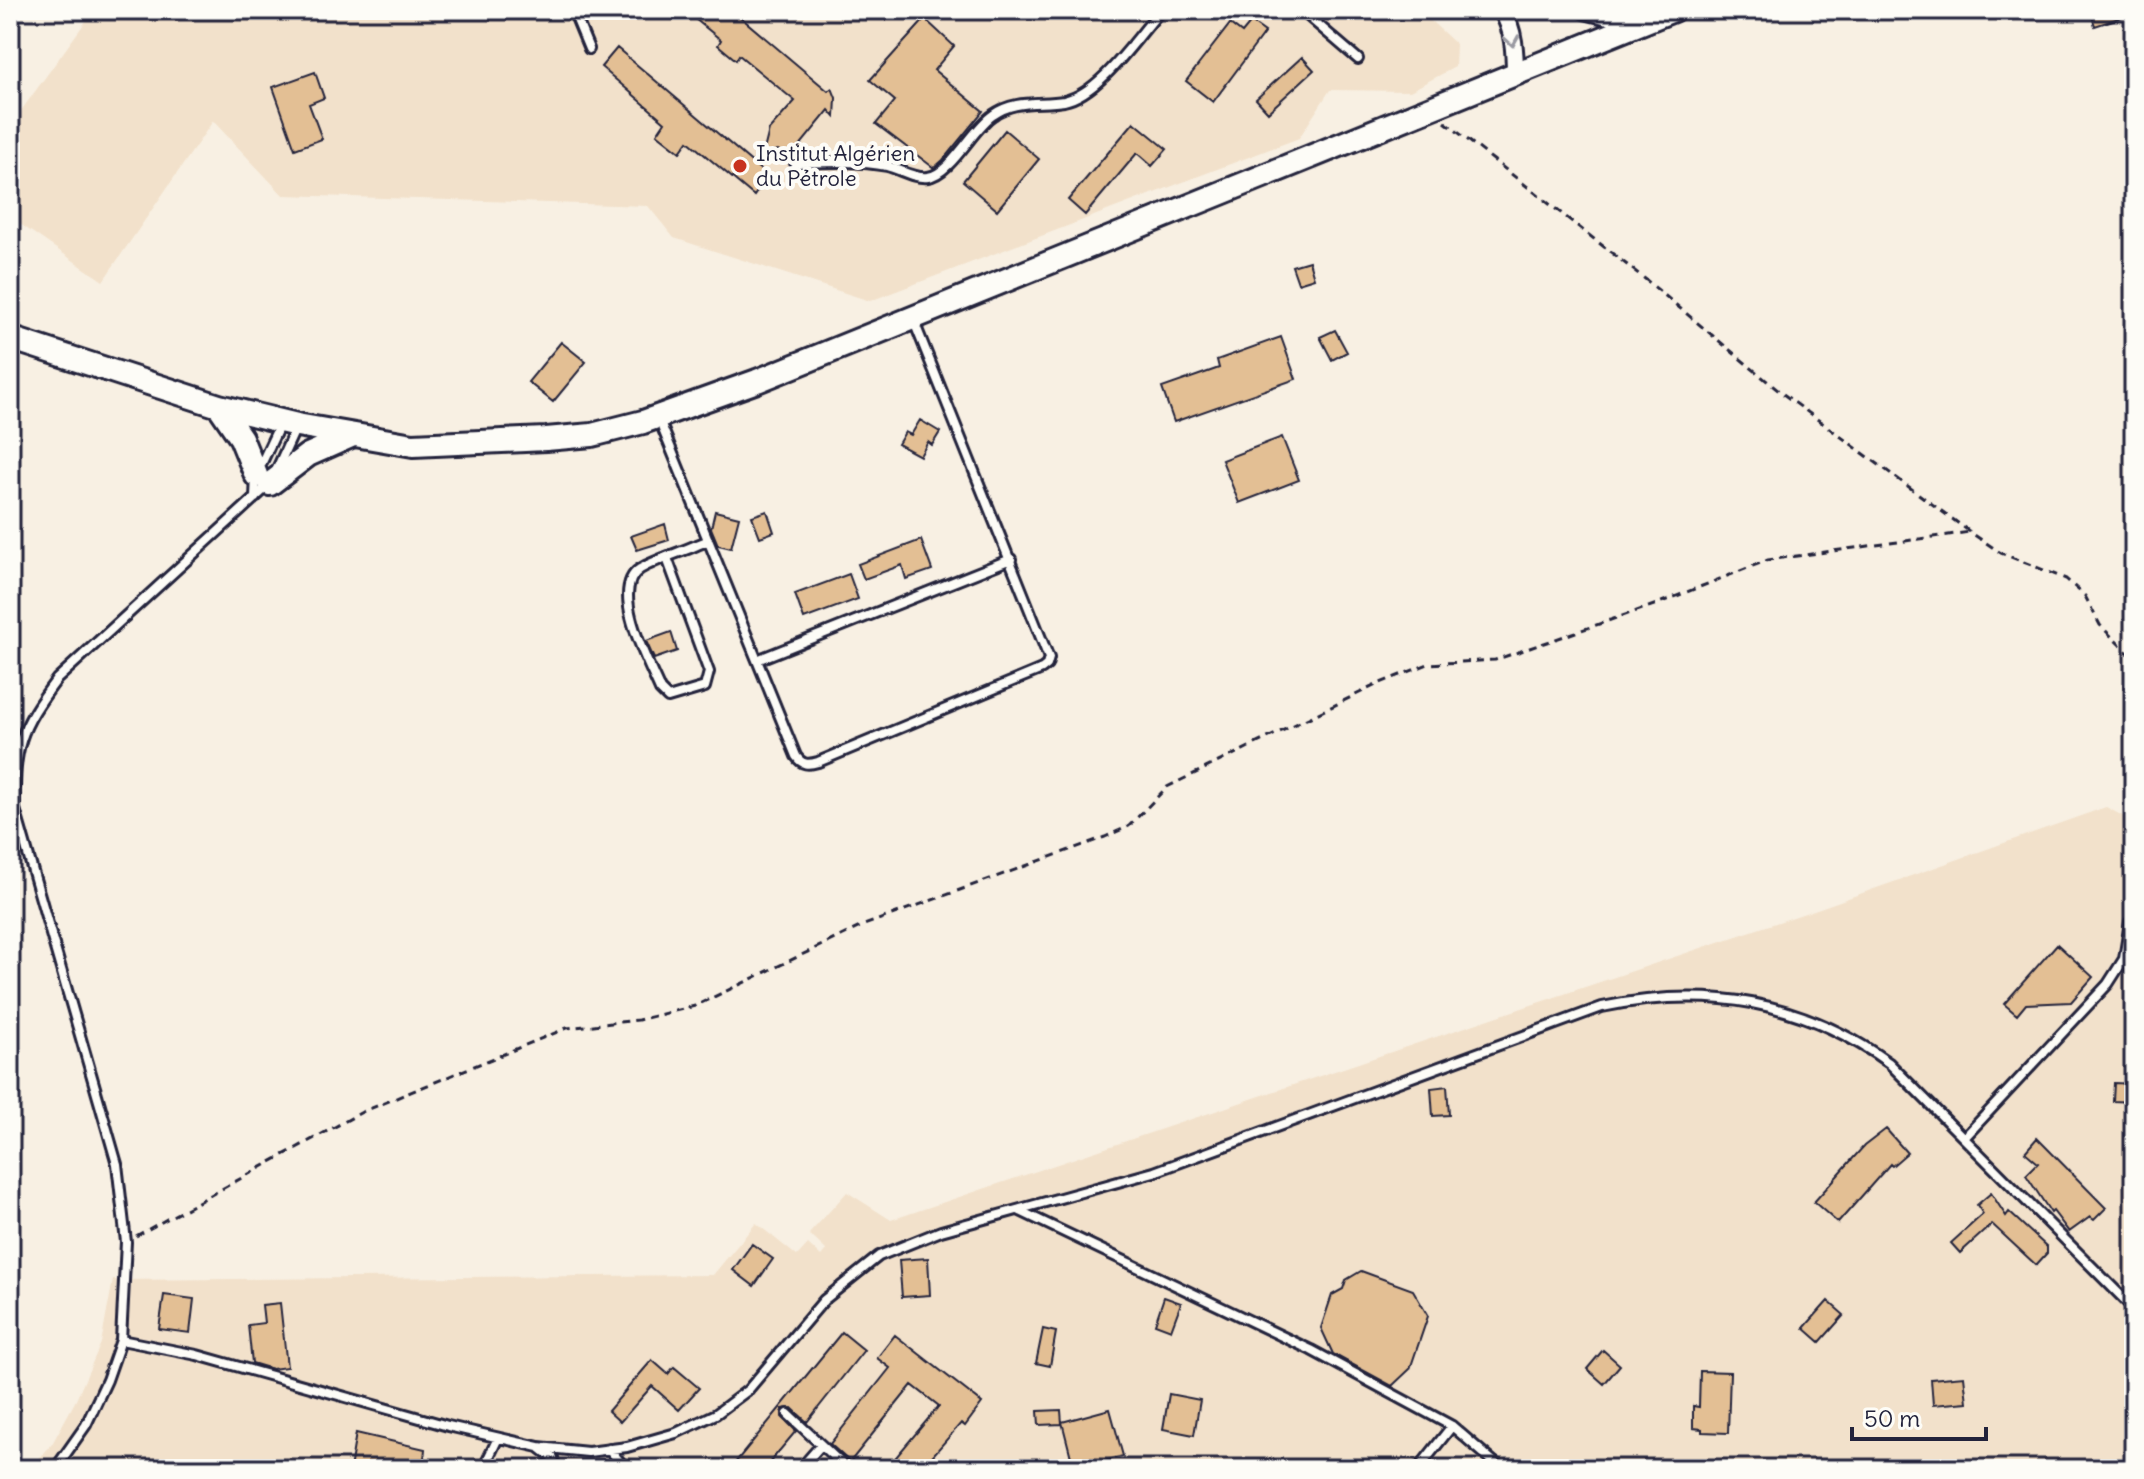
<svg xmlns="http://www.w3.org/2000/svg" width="2144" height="1479" font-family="Delius,sans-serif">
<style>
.built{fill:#f2e1cb}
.building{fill:#e3bf94;stroke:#22223b;stroke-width:2}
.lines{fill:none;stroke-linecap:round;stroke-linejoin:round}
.lane-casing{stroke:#22223b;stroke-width:14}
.street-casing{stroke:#22223b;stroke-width:22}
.secondary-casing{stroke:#22223b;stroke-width:28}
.path{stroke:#22223b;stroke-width:3;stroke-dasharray:8 6;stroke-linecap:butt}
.lane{stroke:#fdfcf7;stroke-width:8}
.street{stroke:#fdfcf7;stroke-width:16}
.secondary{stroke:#fdfcf7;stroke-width:22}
.oneway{stroke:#9a9aa2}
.poi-dot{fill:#c8321e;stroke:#fdfcf7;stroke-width:3}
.labels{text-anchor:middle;stroke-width:8;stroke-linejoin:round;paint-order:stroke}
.poi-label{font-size:22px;fill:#22223b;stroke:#fdfcf7;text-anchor:start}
</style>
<rect width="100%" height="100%" fill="#f8f0e3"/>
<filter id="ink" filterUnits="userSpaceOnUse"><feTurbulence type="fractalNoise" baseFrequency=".0125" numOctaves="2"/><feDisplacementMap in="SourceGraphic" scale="16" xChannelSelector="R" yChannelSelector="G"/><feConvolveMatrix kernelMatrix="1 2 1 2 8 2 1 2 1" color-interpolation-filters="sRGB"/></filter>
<g filter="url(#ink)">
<path class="built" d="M94 10H1419L1456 44 1455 67 1410 91 1330 90 1299 138 870 301 674 238 648 206 283 195 213 121 103 281 10 217V126Z
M2106 807 2134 822V1469H30L52 1444 76 1400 101 1343 113 1280 713 1275 756 1223 797 1256 808 1244 821 1256 826 1250 809 1234 847 1192 891 1220 1820 908Z"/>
<path class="building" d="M684 10H732L828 91 832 88 836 98 835 117 829 110 790 158 778 150 763 154 769 130 795 101 739 55 736 60 718 45 721 40Z
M2090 10H2134V13L2095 26Z
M925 19 954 46 934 70 983 111 943 160 934 168 876 124 895 101 870 80Z
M1251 22 1265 32 1213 102 1186 81 1230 24 1242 33Z
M617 48 768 176 754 196 688 141 680 152 657 134 665 122 601 67Z
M1302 57 1314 70 1268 112 1256 99Z
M315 72 324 98 309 104 322 139 295 149 273 87Z
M1134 122 1167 149 1152 166 1137 153 1085 215 1068 200Z
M1005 130 1039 159 997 210 963 181Z
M1309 261 1314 278 1298 283 1292 266Z
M1335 330 1347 352 1332 360 1320 337Z
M1281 337 1296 379 1174 422 1162 388 1219 368 1217 360Z
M561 342 586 362 553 402 528 382Z
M920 420 940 432 932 445 928 442 920 456 898 444 905 432 911 435Z
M1282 437 1299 480 1239 503 1222 460Z
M715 511 739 517 731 548 718 545 711 528Z
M767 511 774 532 760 537 752 516Z
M665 524 669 540 637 550 631 536Z
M921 540 932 570 906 579 902 565 864 579 858 564Z
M849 574 858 599 804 619 795 594Z
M671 632 677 651 654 659 646 641Z
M2057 944 2093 977 2071 1002 2026 1004 2017 1015 2004 1004Z
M2114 1083 2134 1084V1102L2113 1101Z
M1447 1086 1449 1115 1433 1116 1431 1088Z
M1886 1129 1907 1153 1892 1166 1890 1164 1838 1223 1814 1202 1864 1146Z
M2037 1138 2106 1208 2094 1220 2090 1217 2069 1232 2053 1211 2051 1213 2026 1175 2038 1163 2025 1152Z
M1991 1193 2006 1216 2009 1212 2047 1247V1253L2036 1265 1992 1224 1960 1253 1951 1243 1983 1214 1977 1205Z
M752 1244 773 1259 754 1286 733 1270Z
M928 1258 930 1295 902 1297 899 1260Z
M1361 1271 1413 1290 1428 1316 1410 1369 1392 1386 1333 1354 1321 1328 1332 1295 1343 1289 1346 1280Z
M164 1295 194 1299 190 1333 159 1329Z
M1164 1297 1181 1303 1171 1330 1155 1324Z
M1828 1301 1844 1315 1820 1342 1804 1328Z
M280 1303 287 1367 272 1369 252 1363 248 1325 264 1323 262 1305Z
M1043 1329 1056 1332 1050 1366 1036 1363Z
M842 1332 864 1350 807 1422 792 1408 783 1409 782 1417 796 1431 764 1469H730Z
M895 1335 982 1403 965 1426 961 1423 921 1469H886L939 1406 912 1385 850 1462 830 1444 890 1368 877 1358Z
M1603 1350 1620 1365 1604 1384 1587 1369Z
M652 1360 668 1374 674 1367 699 1388 679 1410 652 1386 620 1422 608 1411Z
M1700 1371 1730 1372 1728 1433 1702 1432V1429L1693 1428V1406L1699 1407Z
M1964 1376 1967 1402 1933 1405 1931 1379Z
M1169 1394 1200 1400 1194 1435 1163 1429Z
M1110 1409 1123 1456 1074 1469 1062 1422Z
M1061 1410 1062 1424 1039 1425 1038 1411Z
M356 1433 425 1449 423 1469H350Z"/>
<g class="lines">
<defs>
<path id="lane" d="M573 10 589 49
M1301 10 1358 59
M795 163C825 162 857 160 887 166 899 169 915 179 928 177 951 174 973 128 993 115 1015 99 1040 105 1064 101 1100 94 1137 37 1161 10
M658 417 796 756C802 765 808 765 818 762L1042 669 1047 665 1049 658 913 319
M276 471 297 425
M255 498 256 475 280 424
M667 558 709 672 705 687 668 698 660 690C649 664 608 589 640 569 657 559 679 553 697 545L707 541
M757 660 1011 559
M1964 1138 2108 984 2124 959 2130 922
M1018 1210 1311 1350 1452 1426 1502 1469
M121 1340 197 1355 448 1426 539 1447 553 1458 556 1469
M788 1414 847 1469
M539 1447 588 1452 627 1447 676 1433 716 1414 748 1390 824 1300 879 1256 941 1231 1154 1172 1602 1007C1707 985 1802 1000 1889 1063L2134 1309
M609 1449 626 1469
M55 1469 86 1425 107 1380 121 1340 126 1242 117 1164 15 809C14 746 19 730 57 679L270 484
M483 1469 498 1438
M800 1469 821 1445
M1418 1469 1452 1426"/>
<path id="street" d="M1502 10C1514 30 1515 52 1515 75
M1585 10 1640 24"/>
<path id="secondary" d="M10 338 219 406 297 425 413 445 546 439 592 435 643 422 757 381 1673 10
M219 406 241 438 256 475
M270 484 308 455 351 436"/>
</defs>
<use href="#lane" class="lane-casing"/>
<use href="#street" class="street-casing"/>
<use href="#secondary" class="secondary-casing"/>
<path class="path" d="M1445 122 1645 279 1779 391 1970 532 2001 553 2066 579 2085 596 2100 625 2134 659
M136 1236 362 1112 567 1028 638 1020 695 1006 864 925 1105 837 1129 826 1167 787 1378 684 1428 664 1495 660 1654 605 1768 560 1970 532"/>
<use href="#lane" class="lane"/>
<use href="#street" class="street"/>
<use href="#secondary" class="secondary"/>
</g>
<defs><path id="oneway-chevron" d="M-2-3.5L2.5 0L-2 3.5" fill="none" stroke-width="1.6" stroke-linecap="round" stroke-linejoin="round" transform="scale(2)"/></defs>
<use class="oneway" href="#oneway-chevron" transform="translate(1512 41) rotate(81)"/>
</g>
<circle class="poi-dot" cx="740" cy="166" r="8"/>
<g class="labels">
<g class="poi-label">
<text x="756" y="161">Institut Algérien<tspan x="756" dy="25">du Pétrole</tspan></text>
</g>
</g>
<rect width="2144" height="1479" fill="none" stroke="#fdfcf7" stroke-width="40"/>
<rect x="20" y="20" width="2104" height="1439" fill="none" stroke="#22223b" stroke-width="3" filter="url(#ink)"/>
<path d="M1852 1427v12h134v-12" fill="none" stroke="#22223b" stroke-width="4"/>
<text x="1864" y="1427" font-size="24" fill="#22223b" stroke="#fdfcf7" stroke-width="6" paint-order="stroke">50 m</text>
</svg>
